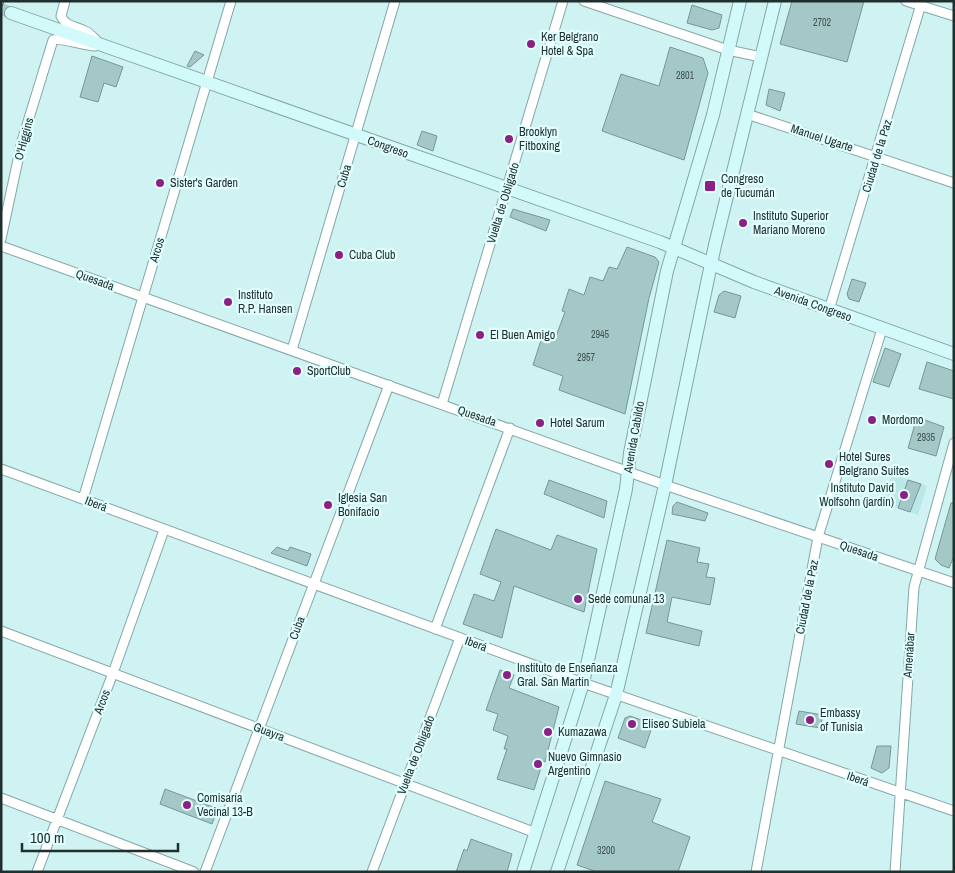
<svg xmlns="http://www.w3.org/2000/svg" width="955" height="873" font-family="'Archivo Narrow',sans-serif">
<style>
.built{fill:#bae7e7}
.building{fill:#a4c7c7;stroke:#759797}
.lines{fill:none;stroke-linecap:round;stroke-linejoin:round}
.secondary-tunnel{stroke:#accccc;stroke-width:12;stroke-dasharray:12 6;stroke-linecap:butt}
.street-casing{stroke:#84a6a6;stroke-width:11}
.secondary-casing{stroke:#84a6a6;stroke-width:14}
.street{stroke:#fff;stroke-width:9}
.secondary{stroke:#d3fafb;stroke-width:12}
.rail-casing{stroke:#617777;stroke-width:5}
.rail{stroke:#e2ffff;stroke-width:3;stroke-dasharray:9;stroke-linecap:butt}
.poi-dot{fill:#8c2084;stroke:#e2ffff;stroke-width:2}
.labels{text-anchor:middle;stroke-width:4.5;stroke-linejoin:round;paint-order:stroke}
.number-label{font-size:10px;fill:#415454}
.poi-label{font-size:12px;fill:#202e2e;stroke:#e2ffff;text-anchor:start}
.street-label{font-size:12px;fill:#202e2e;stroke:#e2ffff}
</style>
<rect width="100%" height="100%" fill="#cff3f3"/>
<path class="built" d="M892 474 927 486 918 515 882 503Z"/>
<path class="building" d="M792 1H864L847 62 780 44Z
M692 5 722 15 719 28 712 30 687 23Z
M670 47 703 58 708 73 684 160 602 131 621 74 659 86Z
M195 51 204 55 190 67 187 66Z
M92 56 123 67 116 87 104 83 98 102 80 97Z
M769 89 785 93 780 111 766 105Z
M422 131 437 136 433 151 417 145Z
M513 209 550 220 546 231 510 217Z
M627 247 655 257 659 262 649 298 625 414 559 390 563 376 533 365 543 334 555 339 565 312 562 311 569 289 584 295 590 277 603 281 609 267 617 269Z
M852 279 866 283 859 302 849 299 847 294Z
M724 291 741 296 735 318 714 312 719 295Z
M885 348 901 354 889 387 873 382Z
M927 362 954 371V399L919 389Z
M917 417 944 427 936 456 908 448Z
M549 480 607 501 604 518 544 494Z
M908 480 921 484 910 512 898 508Z
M677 502 708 513 705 521 672 514 673 506Z
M951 503H954V556L949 568 941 565 935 559Z
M496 529 551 550 557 535 597 549 584 612 514 586 502 638 463 624 474 594 494 601 501 582 480 574Z
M667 540 700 548 697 562 709 564 706 577 715 578 710 605 672 597 667 622 702 631 699 646 646 633Z
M277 547 288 551 290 547 311 554 307 566 271 553Z
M500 670 514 675 509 688 559 707 545 762 543 761 534 790 497 779 507 749H504L508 736 493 730 498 714 486 710Z
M799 711 823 715 820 728 796 724Z
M630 716 653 724 645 748 618 738 625 718Z
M877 746H891L889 768 882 773 871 768Z
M605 781 661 799 652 822 690 837 678 872H597L577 865Z
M165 789 218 809 212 824 160 804Z
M471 839 512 854 507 872H456L464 849 467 851Z"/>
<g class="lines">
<path class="secondary-tunnel" d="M1 9 11 13"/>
<defs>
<path id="street" d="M65 1 61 16C66 27 76 26 85 31 90 33 94 38 98 42
M584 1 728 50 761 57
M906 1 954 16
M747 114 954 183
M1 239 22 141 53 40C60 37 84 46 95 46
M1 246 665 485 954 583
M829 310 922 1
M292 350 395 1
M442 404 563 1
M1 469 583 683 954 811
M83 499 231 1
M435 629 510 428
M1 631 536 833
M1 798 194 872
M37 872 113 673 164 530
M205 872 389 385
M372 872 460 638
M756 872 818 537 882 329
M895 872 914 587 954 443"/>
<path id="secondary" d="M11 13 660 242 754 282 954 354
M523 872 583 683 626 489 630 453 667 271 713 115 740 1
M557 872 616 695 665 485 715 245 775 1"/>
</defs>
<use href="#street" class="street-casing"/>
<use href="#secondary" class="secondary-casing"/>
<use href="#street" class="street"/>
<use href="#secondary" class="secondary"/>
<defs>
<path id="rail" d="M1 4 2 1"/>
</defs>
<use href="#rail" class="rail-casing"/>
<use href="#rail" class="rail"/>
</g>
<g class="poi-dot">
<circle cx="531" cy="44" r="5"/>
<circle cx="509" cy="139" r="5"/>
<circle cx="160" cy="183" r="5"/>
<rect x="704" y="180" width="12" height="12" rx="2.5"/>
<circle cx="743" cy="223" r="5"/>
<circle cx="339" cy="255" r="5"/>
<circle cx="228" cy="302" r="5"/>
<circle cx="480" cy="335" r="5"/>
<circle cx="297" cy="371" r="5"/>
<circle cx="872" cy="420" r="5"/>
<circle cx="540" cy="423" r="5"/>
<circle cx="829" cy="464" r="5"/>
<circle cx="904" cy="495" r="5"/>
<circle cx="328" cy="505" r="5"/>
<circle cx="578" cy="599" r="5"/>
<circle cx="507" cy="675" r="5"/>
<circle cx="810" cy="720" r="5"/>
<circle cx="632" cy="724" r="5"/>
<circle cx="548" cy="732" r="5"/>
<circle cx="538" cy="764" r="5"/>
<circle cx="187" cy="805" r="5"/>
</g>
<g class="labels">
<g class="number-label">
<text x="822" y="26">2702</text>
<text x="685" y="79">2801</text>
<text x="600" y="338">2945</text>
<text x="586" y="361">2957</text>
<text x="926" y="441">2935</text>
<text x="606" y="854">3200</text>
</g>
<g class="poi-label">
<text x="541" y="41">Ker Belgrano<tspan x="541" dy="14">Hotel &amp; Spa</tspan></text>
<text x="519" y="136">Brooklyn<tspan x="519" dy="14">Fitboxing</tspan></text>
<text x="721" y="183">Congreso<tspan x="721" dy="14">de Tucumán</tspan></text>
<text x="170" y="187">Sister's Garden</text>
<text x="753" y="220">Instituto Superior<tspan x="753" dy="14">Mariano Moreno</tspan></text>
<text x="349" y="259">Cuba Club</text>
<text x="238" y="299">Instituto<tspan x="238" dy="14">R.P. Hansen</tspan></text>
<text x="490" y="339">El Buen Amigo</text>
<text x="307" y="375">SportClub</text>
<text x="882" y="424">Mordomo</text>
<text x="550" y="427">Hotel Sarum</text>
<text x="839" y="461">Hotel Sures<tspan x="839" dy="14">Belgrano Suites</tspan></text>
<text x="894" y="492" text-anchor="end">Instituto David<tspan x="894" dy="14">Wolfsohn (jardín)</tspan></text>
<text x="338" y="502">Iglesia San<tspan x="338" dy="14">Bonifacio</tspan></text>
<text x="588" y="603">Sede comunal 13</text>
<text x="517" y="672">Instituto de Enseñanza<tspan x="517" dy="14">Gral. San Martín</tspan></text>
<text x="820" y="717">Embassy<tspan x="820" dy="14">of Tunisia</tspan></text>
<text x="642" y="728">Eliseo Subiela</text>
<text x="558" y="736">Kumazawa</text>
<text x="548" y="761">Nuevo Gimnasio<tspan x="548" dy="14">Argentino</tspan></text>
<text x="197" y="802">Comisaría<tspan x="197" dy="14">Vecinal 13-B</tspan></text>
</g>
<g class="street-label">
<text transform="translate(822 138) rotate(18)" y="4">Manuel Ugarte</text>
<text transform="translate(24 139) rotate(-75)" y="4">O'Higgins</text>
<text transform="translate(388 147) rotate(20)" y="4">Congreso</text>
<text transform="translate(877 156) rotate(-73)" y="4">Ciudad de la Paz</text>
<text transform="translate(344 176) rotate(-73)" y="4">Cuba</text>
<text transform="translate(503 203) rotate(-73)" y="4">Vuelta de Obligado</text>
<text transform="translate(157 250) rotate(-73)" y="4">Arcos</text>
<text transform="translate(95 280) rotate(20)" y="4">Quesada</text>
<text transform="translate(813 304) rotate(20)" y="4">Avenida Congreso</text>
<text transform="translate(477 416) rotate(19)" y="4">Quesada</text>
<text transform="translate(634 437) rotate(-80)" y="4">Avenida Cabildo</text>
<text transform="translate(96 504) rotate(21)" y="4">Iberá</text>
<text transform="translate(859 551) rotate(19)" y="4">Quesada</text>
<text transform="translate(807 597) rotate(-79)" y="4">Ciudad de la Paz</text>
<text transform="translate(297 628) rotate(-70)" y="4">Cuba</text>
<text transform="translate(476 644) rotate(20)" y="4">Iberá</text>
<text transform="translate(909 655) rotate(-86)" y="4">Amenábar</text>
<text transform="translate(102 702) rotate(-69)" y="4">Arcos</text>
<text transform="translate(269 732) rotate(21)" y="4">Guayra</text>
<text transform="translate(416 755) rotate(-69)" y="4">Vuelta de Obligado</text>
<text transform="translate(858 779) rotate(19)" y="4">Iberá</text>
</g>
</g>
<rect width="955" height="873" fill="none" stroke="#202e2e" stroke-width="5"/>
<path d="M22 843v8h156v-8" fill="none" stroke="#202e2e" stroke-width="2.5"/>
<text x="30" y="843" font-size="15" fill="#202e2e" stroke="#e2ffff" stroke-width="4" paint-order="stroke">100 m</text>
</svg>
